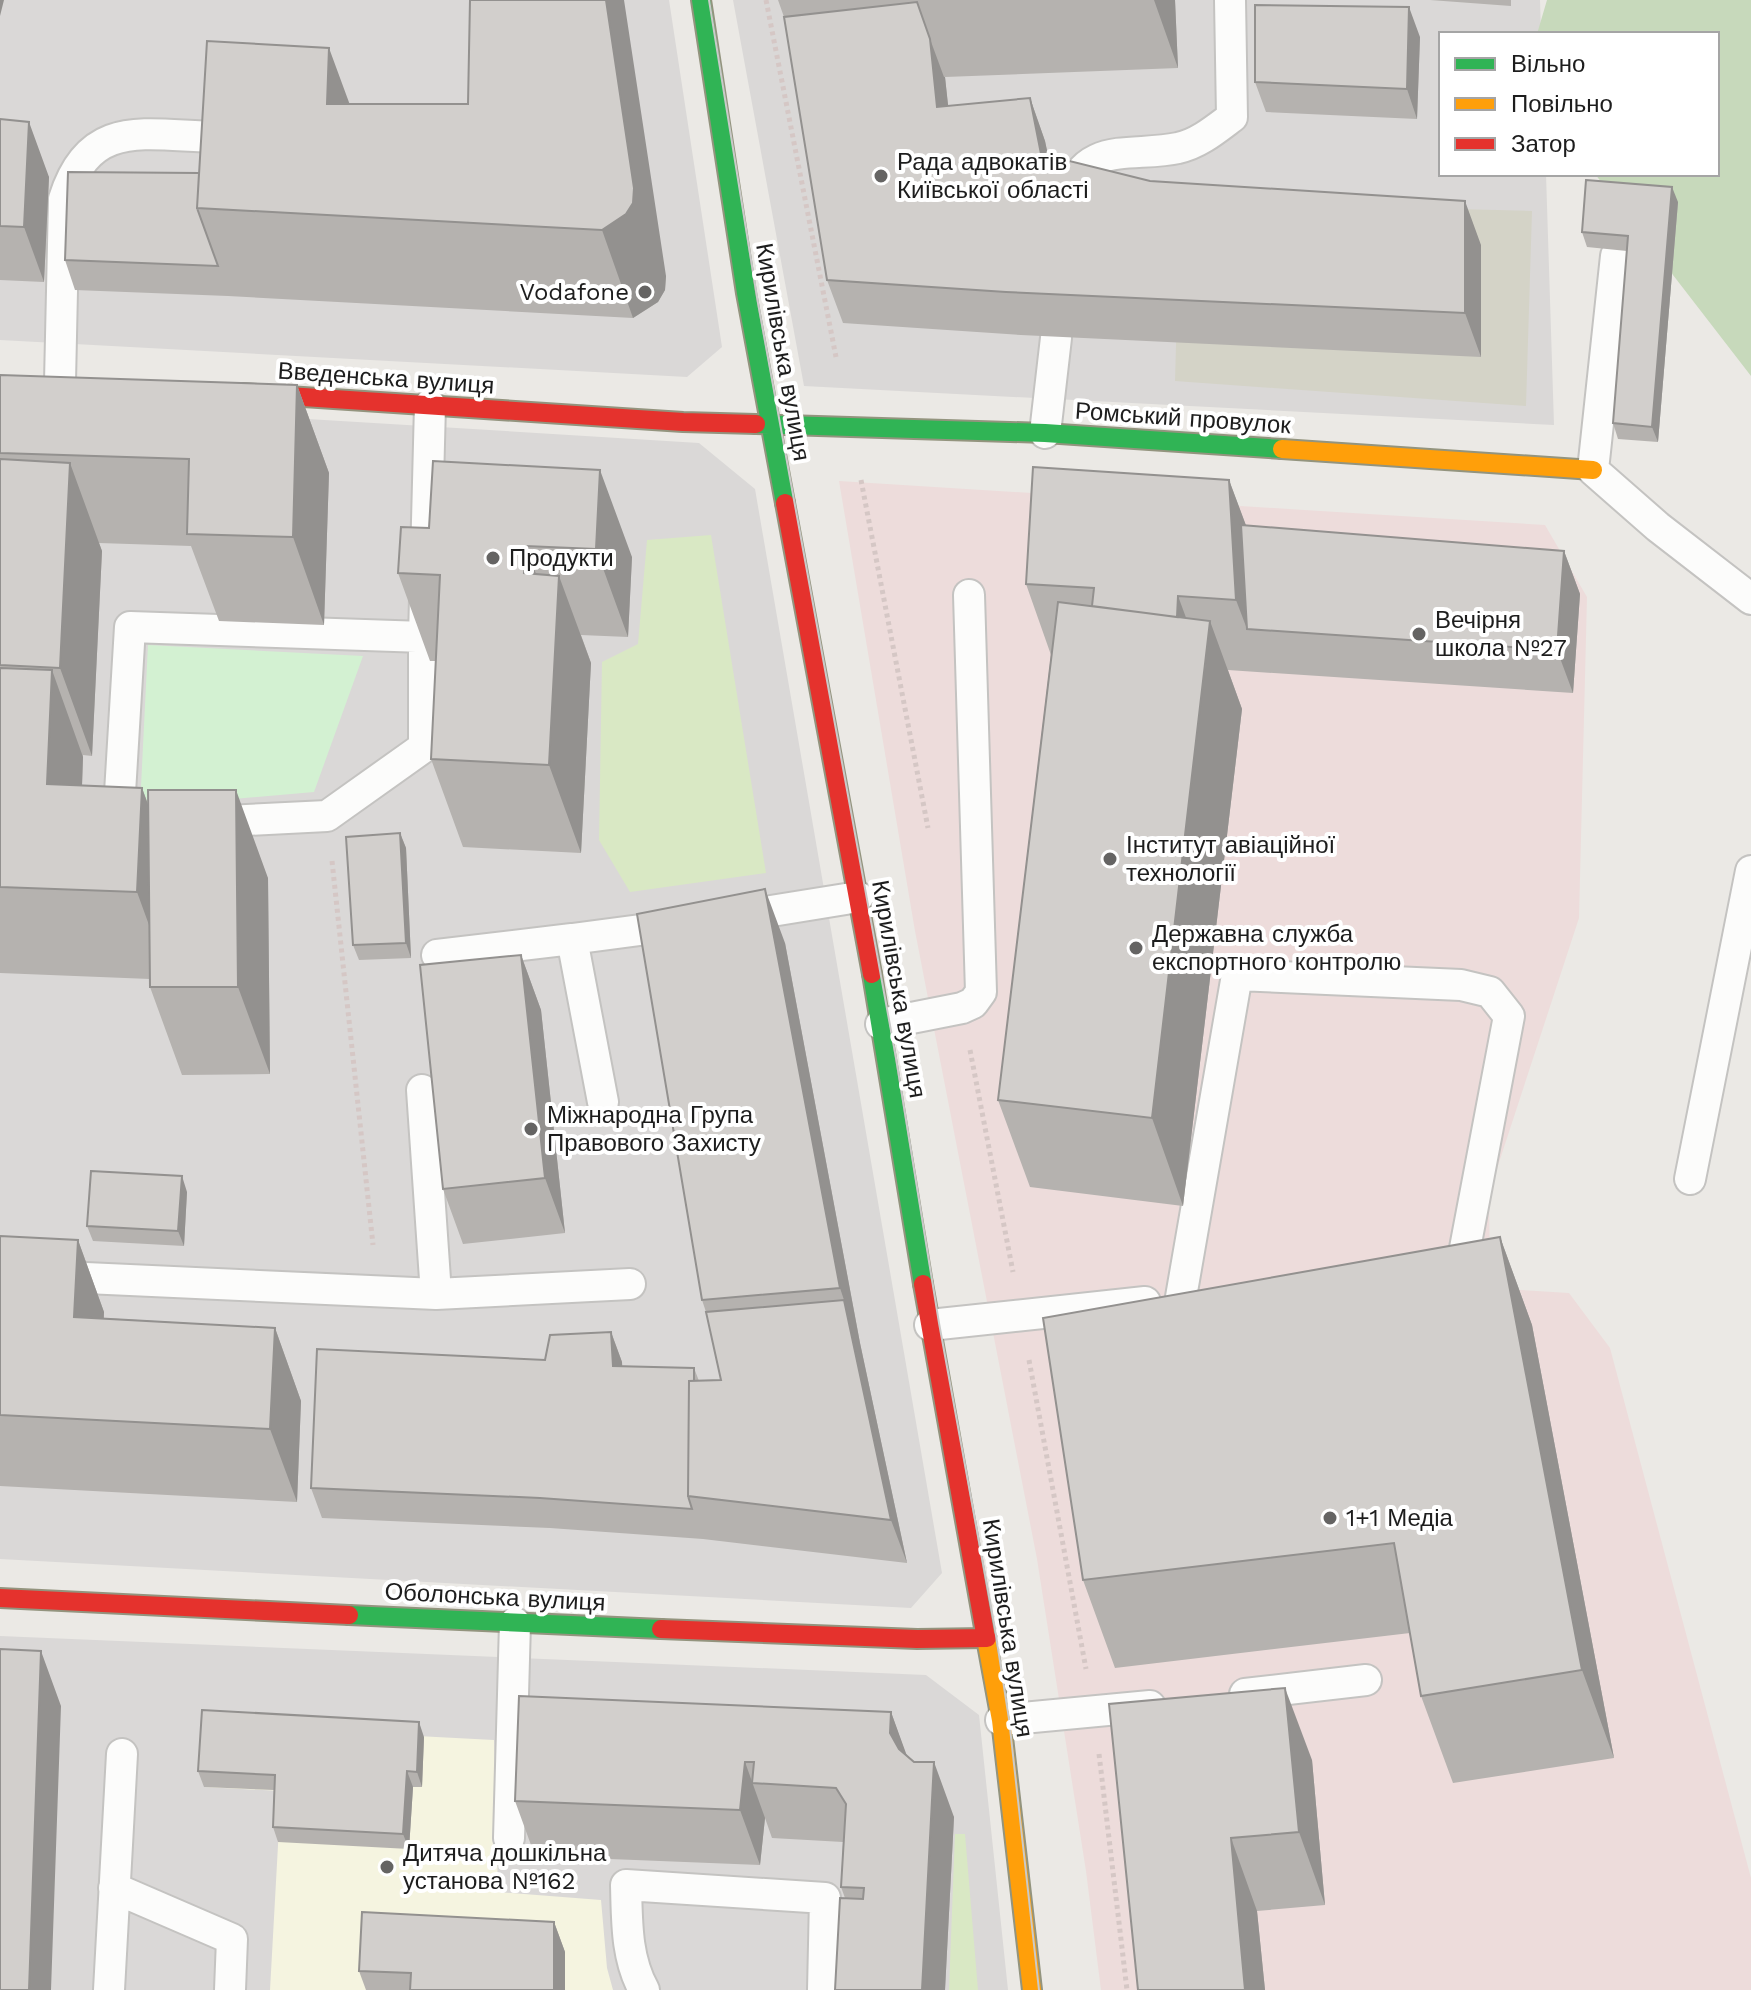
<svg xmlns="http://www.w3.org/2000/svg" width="1751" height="1990" font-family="'Work Sans',sans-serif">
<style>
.residential{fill:#dad8d7}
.commercial{fill:#eddcdb}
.education{fill:#f5f4e0}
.construction{fill:#d4d3c7}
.grass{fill:#d9e8c4}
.forest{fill:#c7d9bb}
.park{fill:#d3f1d2}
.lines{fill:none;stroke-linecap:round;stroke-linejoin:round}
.lane-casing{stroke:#c4c3c1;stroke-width:34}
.fast-casing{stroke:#93947e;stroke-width:22}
.slow-casing{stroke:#93947e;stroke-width:22}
.jam-casing{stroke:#93947e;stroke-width:22}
.path{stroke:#d5c7c5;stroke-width:5;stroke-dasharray:4 4;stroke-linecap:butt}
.lane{stroke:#fcfcfb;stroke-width:30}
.fast{stroke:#30b455;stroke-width:18}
.slow{stroke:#ff9f0a;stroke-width:18}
.jam{stroke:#e5322d;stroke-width:18}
.tram{stroke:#cacac9;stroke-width:2}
.wall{fill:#b5b2af}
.shaded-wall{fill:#93918f}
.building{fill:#d2cfcc;stroke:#93918f;stroke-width:2}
.poi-dot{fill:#656463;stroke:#fff;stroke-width:3}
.labels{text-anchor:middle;stroke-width:8;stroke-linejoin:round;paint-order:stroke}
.poi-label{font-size:24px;fill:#1d1d1d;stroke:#fff;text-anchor:start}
.street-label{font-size:24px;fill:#1d1d1d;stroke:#fff}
</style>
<rect width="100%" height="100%" fill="#ebe9e5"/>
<path class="residential" d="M0 0H669L722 347 687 377 0 340Z
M733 0H1540L1541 34H1441V174H1546L1554 425 804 386Z
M0 400 699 443 755 489 942 1573 911 1608 0 1559Z
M0 1636 926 1675 979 1715 1008 1990H0Z"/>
<path class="commercial" d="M839 481 1545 525 1587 597 1579 918 1489 1193 1490 1288 1569 1293 1610 1348 1751 1878V1990H1101L1086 1871 1037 1559 915 931Z"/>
<path class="education" d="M207 1725 494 1740 498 1892 601 1900 607 1968 613 1990H270L281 1791 204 1787Z"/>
<path class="construction" d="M1180 202 1532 211 1526 406 1175 381Z"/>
<path class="grass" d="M711 535 766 873 630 892 599 840 602 662 638 644 647 540Z
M955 1834H965L978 1990H949Z"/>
<path class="forest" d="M1547 0H1751V376L1595 174H1717V34H1537Z"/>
<path class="park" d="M148 645 363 656 314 792 140 807Z"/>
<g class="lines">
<defs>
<path id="lane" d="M1069 199C1082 139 1134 158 1178 148 1198 144 1216 129 1232 117L1230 0
M1616 256 1593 470 1658 527 1751 599
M60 382 64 199C90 116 146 136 218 137
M1045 433 1056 338
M206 822 327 816 424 747V637L430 405
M118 826 130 627 424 637
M734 917 858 897
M437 955 572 939
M881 1024 962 1008 973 1003 981 992 969 595
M422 1090 436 1294
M603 1102 572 939 678 925
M1690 1179 1751 871
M0 1289 42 1276 436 1294 630 1284
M1181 1297 1237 975 1461 985 1490 992 1509 1016 1462 1264 1452 1282
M930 1325 1145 1302
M1245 1694 1366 1680
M1001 1720 1150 1706
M509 1838 515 1623
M114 1888 232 1939 230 1990
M109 1990 122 1754
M644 1990C626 1958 627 1921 626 1885L825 1898 823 1990"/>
<path id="fast" d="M701 0 746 293 785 503
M756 424 1045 433 1282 449
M872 974 923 1284
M349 1615 661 1629"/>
<path id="slow" d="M1282 449 1593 470
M985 1633 1001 1720 1032 1990"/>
<path id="jam" d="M242 393 683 422 756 424
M785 503 872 974
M923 1284 985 1633
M0 1598 349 1615
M661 1629 917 1639 987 1638"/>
</defs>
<use href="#lane" class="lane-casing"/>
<use href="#fast" class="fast-casing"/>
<use href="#slow" class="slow-casing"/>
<use href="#jam" class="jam-casing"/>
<path class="path" d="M766 0 836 357
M861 480 928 828
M332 861 373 1245
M970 1050 1013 1272
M1029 1360 1086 1669
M1099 1754 1127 1990"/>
<use href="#lane" class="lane"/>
<use href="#fast" class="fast"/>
<use href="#slow" class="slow"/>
<use href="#jam" class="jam"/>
<path class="tram" d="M709 0 758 303 896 1058 939 1323 995 1629 1009 1719 1039 1990"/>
</g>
<path class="wall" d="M778 0H1175L1178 68 945 77 948 106 1030 98 1045 141 1048 156 1150 181 1481 245V357L1021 335 843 323 827 280 784 17Z
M1430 0H1511V6Z
M1420 37 1417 119 1266 112 1255 82Z
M349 104H468L666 276 665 290 658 302 633 318 228 296 75 290 65 260 199 173Z
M0 119 49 177 44 282 0 280Z
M1678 202 1658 442 1618 439 1613 423 1627 251 1587 247 1582 232Z
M0 375 297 385 329 473 324 625 219 621 191 546 99 543 102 551 92 756 83 755 82 785 142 788 148 804 268 878 270 1074 182 1075 150 987V979L0 973Z
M433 461 632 557 628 637 581 635 591 663 581 853 463 847 431 759 436 661H430L398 573 429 528Z
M1229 480 1246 526 1564 551 1580 594 1573 693 1228 670 1242 709 1183 1206 1030 1187 998 1100 1051 655 1026 584Z
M400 833 406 848 411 958 359 960 353 945Z
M785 943 860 1343 907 1563 703 1539 550 1528 322 1518 311 1488 545 1360 611 1332 622 1362V1367L694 1368 699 1381 721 1380 706 1312 702 1300Z
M521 955 541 1010 565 1233 463 1244 443 1189Z
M187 1192 184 1246 93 1241 87 1226Z
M0 1236 78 1240 104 1312V1318L275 1328 301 1401 297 1502 0 1486Z
M1500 1237 1532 1325 1614 1758 1453 1783 1421 1696 1410 1633 1115 1668 1083 1580Z
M1109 1704 1312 1760 1325 1905 1257 1911 1265 1990H1138Z
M891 1712 906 1755 954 1817 945 1990 845 1898 841 1887 843 1842 772 1838 765 1818 760 1865 535 1856 515 1801Z
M424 1737 422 1787H413L409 1849 278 1842 273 1827 274 1790 204 1787 198 1771Z
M554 1922 565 1952V1990H366L359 1971Z"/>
<path class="shaded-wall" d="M0 0H4L0 16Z
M606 0H624L666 276 665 290 658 302 633 318 602 230Z
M1154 0H1175L1178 68Z
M1409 7 1420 37 1417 119 1407 89Z
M930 39 944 77H945L953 150 937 107Z
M329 48 361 135 327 104Z
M1030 98 1045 141 1057 197 1041 154Z
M29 122 49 177 44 282 24 227Z
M1672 187 1678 202 1658 442 1652 427Z
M1465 201 1481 245V357L1465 313Z
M297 385 329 473 324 625 293 537Z
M70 463 102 551 92 756 60 668Z
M600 470 632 557 628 637 596 549Z
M1229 480 1256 552 1247 629 1236 600Z
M526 546 556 630 559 576 591 663 581 853 549 765 524 573Z
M1564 551 1580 594 1573 693 1557 650Z
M1178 596 1205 669 1210 621 1242 709 1183 1206 1152 1118Z
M52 670 83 757 79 872 47 784Z
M142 788 174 876 169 980 137 892Z
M236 790 268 878 270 1074 238 987Z
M400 833 406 848 411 958 406 943Z
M765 889 785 943 860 1343 907 1563 891 1520 844 1300 840 1288Z
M521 955 541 1010 565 1233 545 1178Z
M182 1176 187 1192 184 1246 178 1231Z
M1500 1237 1532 1325 1614 1758 1582 1670Z
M78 1240 104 1312 100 1389 74 1317Z
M275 1328 301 1401 297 1502 270 1429Z
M611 1332 622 1362 624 1396 613 1366Z
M41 1651 61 1706 51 1990H29Z
M1285 1688 1312 1760 1325 1905 1299 1832Z
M891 1712 911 1767 910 1788 890 1733Z
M419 1722 424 1737 422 1787 417 1772Z
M745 1762 765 1818 760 1865 740 1810Z
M934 1762 954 1817 945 1990H922Z
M407 1771 413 1787 409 1849 403 1834Z
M1231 1838 1257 1911 1265 1990H1245Z
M554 1922 565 1952V1990H554Z"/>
<path class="building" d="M470 0H606L634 188 633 203 626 214 602 230 197 208 207 41 329 48 327 104H468Z
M917 2 930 39 937 107 1030 98 1041 154 1150 181 1465 201V313L1006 292 827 280 784 17Z
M1255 5 1409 7 1407 89 1255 82Z
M0 119 29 122 24 227 0 226Z
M68 172 199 173 197 208 218 266 65 260Z
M1586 180 1672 187 1652 427 1613 423 1628 236 1582 232Z
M0 375 297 385 293 537 187 534 189 459 0 453Z
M0 459 70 463 60 668 0 665Z
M433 461 600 470 596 549 526 546 524 573 559 576 549 765 431 759 440 575 398 573 401 527 429 528Z
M1033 467 1229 480 1236 600 1178 596 1177 617 1092 606 1094 588 1026 584Z
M1241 525 1564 551 1557 650 1247 629Z
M1058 602 1210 621 1152 1118 998 1100Z
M0 668 52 670 47 784 142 788 137 892 0 887Z
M148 790H236L238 987H150Z
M400 833 406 943 353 945 346 837Z
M765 889 840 1288 702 1300 637 914Z
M521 955 545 1178 443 1189 420 965Z
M91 1171 182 1176 178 1231 87 1226Z
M0 1236 78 1240 74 1317 275 1328 270 1429 0 1415Z
M1500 1237 1582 1670 1421 1696 1394 1543 1083 1580 1043 1318Z
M844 1300 891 1520 688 1496 689 1381 721 1380 706 1312Z
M611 1332 613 1366 694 1368V1381H689L688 1496 692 1509 540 1498 311 1488 317 1349 545 1360 550 1335Z
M0 1649 41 1651 29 1990H0Z
M1285 1688 1299 1832 1231 1838 1245 1990H1138L1109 1704Z
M519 1696 891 1712 890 1733 899 1749 914 1762H934L922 1990H835L840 1898 863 1899 864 1888 841 1887 846 1804 836 1788 752 1783 754 1762H745L740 1810 515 1801Z
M202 1710 419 1722 417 1772 407 1771 403 1834 273 1827 275 1775 198 1771Z
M362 1912 554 1922V1990H410L411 1973 359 1971Z"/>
<g class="poi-dot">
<circle cx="881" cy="176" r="8"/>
<circle cx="645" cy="292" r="8"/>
<circle cx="493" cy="558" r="8"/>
<circle cx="1419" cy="634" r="8"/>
<circle cx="1110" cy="859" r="8"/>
<circle cx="1136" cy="948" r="8"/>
<circle cx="531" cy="1129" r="8"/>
<circle cx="1330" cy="1518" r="8"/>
<circle cx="387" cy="1867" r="8"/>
</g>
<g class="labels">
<g class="poi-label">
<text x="897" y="170">Рада адвокатів<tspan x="897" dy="28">Київської області</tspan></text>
<text x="629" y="300" text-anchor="end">Vodafone</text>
<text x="509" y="566">Продукти</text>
<text x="1435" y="628">Вечірня<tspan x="1435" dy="28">школа №27</tspan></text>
<text x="1126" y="853">Інститут авіаційної<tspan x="1126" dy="28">технології</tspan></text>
<text x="1152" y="942">Державна служба<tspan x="1152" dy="28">експортного контролю</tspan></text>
<text x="547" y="1123">Міжнародна Група<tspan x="547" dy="28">Правового Захисту</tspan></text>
<text x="1346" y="1526">1+1 Медіа</text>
<text x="403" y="1861">Дитяча дошкільна<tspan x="403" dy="28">установа №162</tspan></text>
</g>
<g class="street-label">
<text transform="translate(783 352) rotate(80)" y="8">Кирилівська вулиця</text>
<text transform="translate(386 378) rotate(4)" y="8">Введенська вулиця</text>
<text transform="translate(1183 418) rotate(4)" y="8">Ромський провулок</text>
<text transform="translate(899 989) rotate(80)" y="8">Кирилівська вулиця</text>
<text transform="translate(495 1597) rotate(3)" y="8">Оболонська вулиця</text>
<text transform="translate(1008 1628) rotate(81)" y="8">Кирилівська вулиця</text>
</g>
</g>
<rect x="1439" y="32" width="280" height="144" fill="#ffffff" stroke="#a5a5a5" stroke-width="2"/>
<rect x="1455" y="58" width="40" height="12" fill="#30b455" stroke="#a5a5a5" stroke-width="2"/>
<text x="1511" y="72" font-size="24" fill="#1d1d1d">Вільно</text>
<rect x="1455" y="98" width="40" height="12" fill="#ff9f0a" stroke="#a5a5a5" stroke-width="2"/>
<text x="1511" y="112" font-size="24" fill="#1d1d1d">Повільно</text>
<rect x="1455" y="138" width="40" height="12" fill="#e5322d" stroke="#a5a5a5" stroke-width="2"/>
<text x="1511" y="152" font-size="24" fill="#1d1d1d">Затор</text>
</svg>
